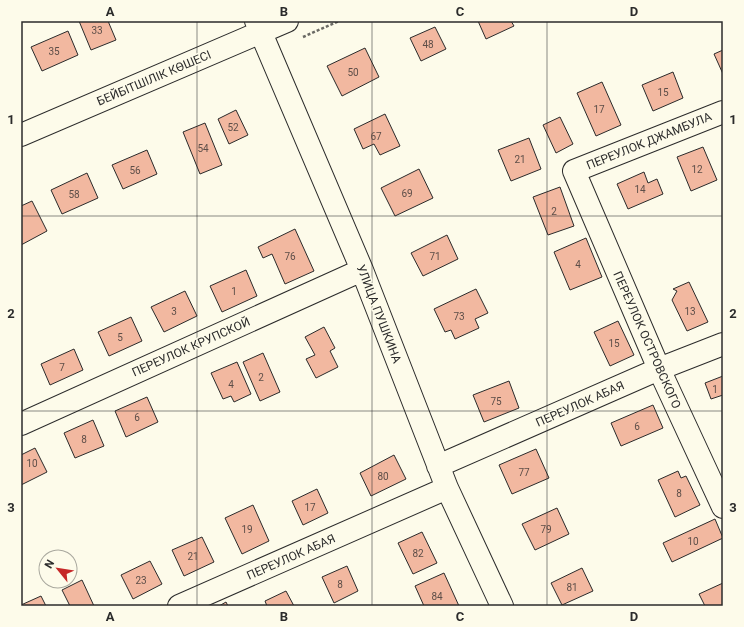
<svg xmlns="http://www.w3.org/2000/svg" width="744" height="627" font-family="Roboto,sans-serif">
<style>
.building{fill:#f2b8a0;stroke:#2b2b2b}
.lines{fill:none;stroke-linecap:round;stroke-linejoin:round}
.minor-casing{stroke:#2b2b2b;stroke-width:24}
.path{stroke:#6a6964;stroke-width:2.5;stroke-dasharray:3 2;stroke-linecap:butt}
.minor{stroke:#fdfbea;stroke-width:22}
.grid{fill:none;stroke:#2b2b2b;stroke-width:1;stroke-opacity:0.55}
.labels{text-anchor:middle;stroke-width:3;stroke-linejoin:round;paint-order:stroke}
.number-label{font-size:10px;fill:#5d4e48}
.street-label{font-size:12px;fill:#2b2b2b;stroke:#fdfbea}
.neatline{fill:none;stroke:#2b2b2b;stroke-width:1.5}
.grid-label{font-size:13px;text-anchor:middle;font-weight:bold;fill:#2b2b2b}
</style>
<rect width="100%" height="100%" fill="#fdfbea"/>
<path class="building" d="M79 21H108L116 40 91 50Z
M478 21H511L514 26 486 39Z
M435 27 446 49 421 61 410 38Z
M68 31 78 55 42 71 31 47Z
M365 48 379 77 342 96 327 66Z
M723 50V74L714 54Z
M673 72 683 98 653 111 642 85Z
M602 82 621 125 596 136 577 93Z
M236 110 248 135 229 144 218 119Z
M385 114 400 146 380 155 374 144 363 149 354 129Z
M560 117 573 144 556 153 543 125Z
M205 123 222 165 200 174 183 132Z
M529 138 541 169 511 181 498 150Z
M703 147 717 180 691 191 677 157Z
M147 150 157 174 123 189 112 165Z
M419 169 433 198 395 216 381 188Z
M644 172 648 183 657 179 663 194 628 209 617 184Z
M87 173 98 198 62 214 51 190Z
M560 187 574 226 548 235 533 197Z
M32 201 47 231 21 245V206Z
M295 229 314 271 285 284 272 254 263 258 258 247Z
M447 235 458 259 423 276 411 253Z
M586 238 602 277 570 290 554 252Z
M246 270 257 296 222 312 210 286Z
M689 282 708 322 687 331 672 300 677 291 673 289Z
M476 289 488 313 475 319 479 328 455 339 451 330 445 332 434 309Z
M185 291 197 316 164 332 151 307Z
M131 317 142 341 109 356 98 332Z
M618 321 634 355 610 366 594 332Z
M324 327 335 348 330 351 338 367 316 378 306 359 315 355 305 337Z
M74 349 83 370 50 385 41 364Z
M263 353 280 392 260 401 243 362Z
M237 362 251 394 234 402 231 396 223 399 211 373Z
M723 376V395L711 399 705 383Z
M509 381 519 408 484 422 473 395Z
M147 397 158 422 126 437 115 411Z
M653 405 663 428 621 446 611 423Z
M93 420 104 446 75 458 64 433Z
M35 448 47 472 21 485V455Z
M536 449 549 478 512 494 499 465Z
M394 455 406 479 371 496 360 473Z
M678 471 681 478 686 476 700 505 675 517 658 480Z
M317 489 328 513 303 525 292 501Z
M253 505 269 541 242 554 225 518Z
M557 508 569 534 535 550 522 524Z
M715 519 723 538 672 562 663 543Z
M422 532 437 563 413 574 398 543Z
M202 537 214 562 184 576 172 550Z
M150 561 162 584 133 599 121 575Z
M347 566 358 591 334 603 322 577Z
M582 568 593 591 562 605 551 583Z
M444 573 459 606H424L415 586Z
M82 580 94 606H70L62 590Z
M723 583V606H705L699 594Z
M286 591 294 606H267L265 601Z
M41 596 46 606H21V605Z
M226 602 228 606H219Z"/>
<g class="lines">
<defs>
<path id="minor" d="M256 21 362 270 447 488 502 606
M723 112 574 171 659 369 723 507
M21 135 287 21
M21 424 362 270
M438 466 659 369 723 344
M179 606 447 488"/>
</defs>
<use href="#minor" class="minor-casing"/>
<path class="path" d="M303 37 339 21"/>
<use href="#minor" class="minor"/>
</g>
<path class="grid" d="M197 21V606M372 21V606M547 21V606M21 216H723M21 411H723"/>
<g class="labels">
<g class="number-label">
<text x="97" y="34">33</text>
<text x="428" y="48">48</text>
<text x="54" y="55">35</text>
<text x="353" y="76">50</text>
<text x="663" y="96">15</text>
<text x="599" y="113">17</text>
<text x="233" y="131">52</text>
<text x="376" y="140">67</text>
<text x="203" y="152">54</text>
<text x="520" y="163">21</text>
<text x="697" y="173">12</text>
<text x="135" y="174">56</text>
<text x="640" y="193">14</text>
<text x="407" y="197">69</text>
<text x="74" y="198">58</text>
<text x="554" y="215">2</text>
<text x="290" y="260">76</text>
<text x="435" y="260">71</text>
<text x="578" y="268">4</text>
<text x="234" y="295">1</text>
<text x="174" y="315">3</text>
<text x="690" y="315">13</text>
<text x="459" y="320">73</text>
<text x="120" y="341">5</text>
<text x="614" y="347">15</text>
<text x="62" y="371">7</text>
<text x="261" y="381">2</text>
<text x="231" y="388">4</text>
<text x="715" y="393">1</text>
<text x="496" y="405">75</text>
<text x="137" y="421">6</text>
<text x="637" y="430">6</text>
<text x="84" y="443">8</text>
<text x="32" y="467">10</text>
<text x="524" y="476">77</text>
<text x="383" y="480">80</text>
<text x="679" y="497">8</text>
<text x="310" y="511">17</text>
<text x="247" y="533">19</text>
<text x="546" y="533">79</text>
<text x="693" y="545">10</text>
<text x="418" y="557">82</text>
<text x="193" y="560">21</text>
<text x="141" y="584">23</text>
<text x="340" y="588">8</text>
<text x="572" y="591">81</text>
<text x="437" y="600">84</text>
</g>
<g class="street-label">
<text transform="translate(154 78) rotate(-23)" y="4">БЕЙБІТШІЛІК КӨШЕСІ</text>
<text transform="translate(649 141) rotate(-22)" y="4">ПЕРЕУЛОК ДЖАМБУЛА</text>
<text transform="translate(379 314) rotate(69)" y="4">УЛИЦА ПУШКИНА</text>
<text transform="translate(647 340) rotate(66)" y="4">ПЕРЕУЛОК ОСТРОВСКОГО</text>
<text transform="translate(191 347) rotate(-24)" y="4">ПЕРЕУЛОК КРУПСКОЙ</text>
<text transform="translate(580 404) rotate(-24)" y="4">ПЕРЕУЛОК АБАЯ</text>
<text transform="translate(291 557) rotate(-24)" y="4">ПЕРЕУЛОК АБАЯ</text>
</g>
</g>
<rect width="744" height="627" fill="none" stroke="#fdfbea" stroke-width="44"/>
<g transform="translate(58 569) rotate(300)"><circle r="19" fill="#fdfbea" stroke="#a9a89e"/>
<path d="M0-3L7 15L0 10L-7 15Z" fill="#c62828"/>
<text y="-6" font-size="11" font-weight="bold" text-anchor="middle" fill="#2b2b2b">N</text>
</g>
<rect x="22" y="22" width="700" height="583" class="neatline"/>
<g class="grid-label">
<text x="110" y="16">A</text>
<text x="284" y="16">B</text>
<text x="460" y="16">C</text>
<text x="634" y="16">D</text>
<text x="11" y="124">1</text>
<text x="733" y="124">1</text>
<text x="11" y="318">2</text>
<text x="733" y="318">2</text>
<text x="11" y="512">3</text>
<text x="733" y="512">3</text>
<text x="110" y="621">A</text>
<text x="284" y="621">B</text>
<text x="460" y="621">C</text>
<text x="634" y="621">D</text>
</g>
</svg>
